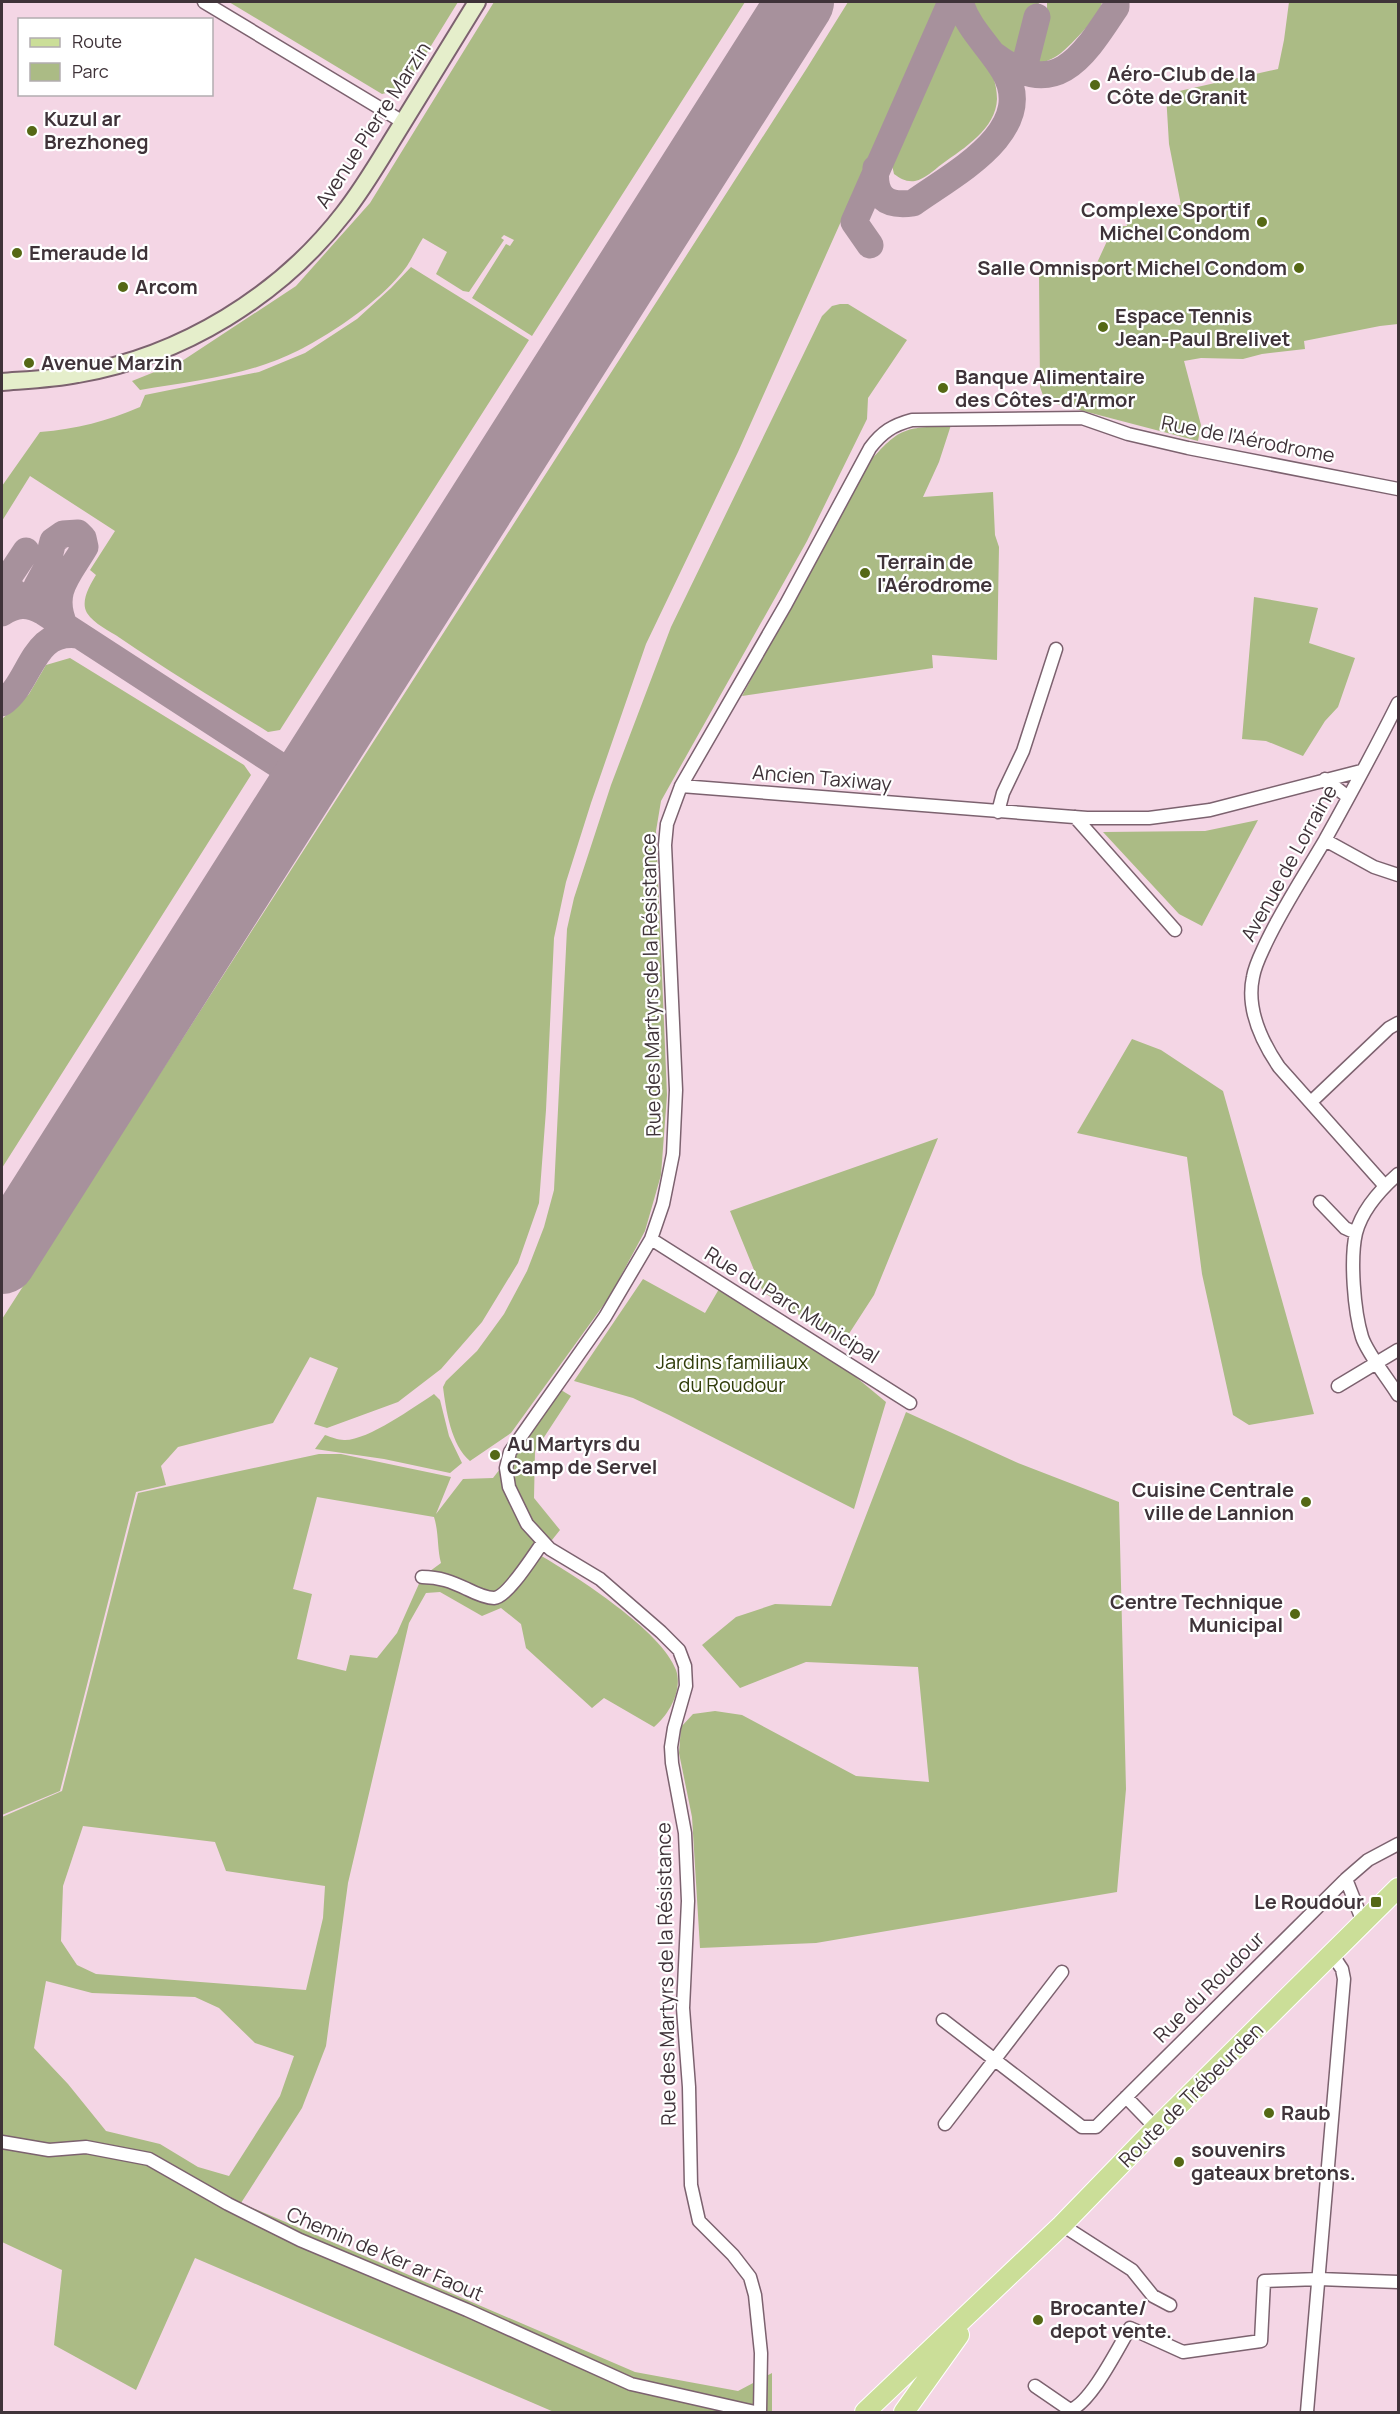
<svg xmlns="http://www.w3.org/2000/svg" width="1400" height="2414" font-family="Manrope,sans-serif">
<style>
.green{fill:#abbb85;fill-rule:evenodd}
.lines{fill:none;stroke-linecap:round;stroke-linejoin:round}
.taxiway{stroke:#a7919c;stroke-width:27}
.runway{stroke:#a7919c;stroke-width:68}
.minor-casing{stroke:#7c626f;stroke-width:15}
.secondary-casing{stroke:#7c626f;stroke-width:20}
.primary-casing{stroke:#fff;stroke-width:22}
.minor{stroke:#fff;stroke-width:12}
.secondary{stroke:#e5eecb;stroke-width:16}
.primary{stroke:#cbde98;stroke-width:20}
.poi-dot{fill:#556815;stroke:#fff;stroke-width:2}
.labels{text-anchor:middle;stroke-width:4.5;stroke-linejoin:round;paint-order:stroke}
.poi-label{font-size:20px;font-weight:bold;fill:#3f3339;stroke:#fff;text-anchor:start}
.street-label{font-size:20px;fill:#3f3339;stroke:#fff}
.park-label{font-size:20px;fill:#303c0a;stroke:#fff}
</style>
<rect width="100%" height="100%" fill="#f4d6e5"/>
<path class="green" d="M229 2H458L405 88 382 94Z
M494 2H745L532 336 472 298 506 244 510 246 514 240 504 235 501 238 504 240 469 292 463 291 436 274 447 252 423 238C417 247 413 257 407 266 380 304 310 350 266 364 226 378 182 383 140 390L132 381 182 361 296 286 370 203Z
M848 2H939L738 452 646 644 591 803 566 882 554 938 546 1110 539 1203 518 1263 482 1322 441 1369 398 1402 327 1428 314 1424 338 1368 310 1357 273 1423 178 1447 161 1466 166 1485 136 1492 60 1791 2 1815V1319L807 68Z
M969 2H1037L1047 10V2H1102C1102 13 1071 45 1061 53 1053 59 1043 63 1034 65L1046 18 1029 14 1019 61C997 52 975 24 969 2Z
M1289 2H1398V324L1380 326 1304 341 1305 349 1262 354 1243 359 1201 358 1184 361 1201 425 1198 441 1045 401 1040 387 1039 273 1048 264 1053 267 1096 265 1114 226H1127L1126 218 1130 206 1181 205 1169 144 1166 94 1278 69 1284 40Z
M954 18C973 42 997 67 997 99 996 129 964 148 942 164 934 170 925 179 915 181 906 182 901 179 894 174L891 161Z
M411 267 529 340 280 730 268 732C218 701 168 671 120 638 110 631 94 624 87 613 80 601 90 585 96 575L90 570 115 531 30 476 2 521V486L40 432C77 429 107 421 140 407L145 395 259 372 305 353 357 319 391 288Z
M840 304H848L907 340 868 398 867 419 807 541 661 801 656 831 667 1095 661 1175 645 1231 610 1296 511 1433 470 1461C451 1445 446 1410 443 1387L446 1381 477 1351 504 1314 527 1271 544 1227 554 1190 567 929 574 898 611 785 671 627 822 316 832 306Z
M951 425 939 462 923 497 993 492 995 535 999 547 997 660 932 655 933 668 742 696 871 460C902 425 906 429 951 425Z
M1254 597 1318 608 1309 643 1355 658 1338 707 1325 721 1303 756 1266 741 1242 739Z
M70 658 244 765 251 775 2 1168V719L29 694 46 665Z
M1258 820 1202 926 1179 914 1103 832 1205 831Z
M1132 1039 1161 1050 1223 1091 1314 1414 1249 1425 1233 1415 1202 1274 1187 1157 1077 1133Z
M938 1138 874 1295 843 1343 763 1292 730 1211Z
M643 1279 705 1313 719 1289 845 1368 886 1402 854 1509 669 1415 633 1398 574 1381Z
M561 1390 571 1396 535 1451 534 1498 560 1530 540 1555C577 1577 662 1631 676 1670 683 1690 669 1715 654 1727L604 1698 592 1708 526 1648 521 1624 501 1608 482 1616 440 1592 426 1593 409 1623 348 1883 326 2046 302 2108 241 2203 635 2372 738 2391 772 2373V2412H554L195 2258 136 2390 54 2345 62 2270 2 2242V1817L62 1791 138 1493 319 1454H341L451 1477 436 1514 463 1479 493 1478ZM317 1497 434 1517C439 1533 437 1548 441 1563L422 1577 397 1633 377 1658 350 1655 346 1671 297 1659 312 1594 293 1589ZM83 1826 215 1842 226 1871 325 1886 323 1918 306 1990 96 1974 77 1965 61 1941 63 1886ZM46 1981 92 1993 195 1997 219 2008 255 2043 294 2056 280 2096 229 2176 198 2167 160 2144 106 2131 68 2084 34 2048Z
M434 1394 440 1400 449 1436 462 1463 450 1473 384 1459 315 1449 325 1435C331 1437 338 1440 344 1440 367 1441 414 1407 434 1394Z
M906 1412 1018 1463 1119 1502 1126 1789 1117 1892 816 1943 700 1948 692 1817 679 1753 681 1727 693 1714 715 1711 742 1715 856 1776 929 1782 918 1667 806 1662 740 1688 702 1645 736 1617 775 1604 831 1606Z"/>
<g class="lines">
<path class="taxiway" d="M994 55C1056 102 1083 57 1116 7V2
M1023 72 1037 17
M876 168C873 196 885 207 913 203 953 174 1039 131 1004 71 990 47 968 29 960 2
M870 245 854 222 951 2
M26 551 8 578 7 587 39 609
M42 611 36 594 37 586 49 564 50 553 53 541 63 534 78 533 83 538 85 547C68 576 49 592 65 627
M2 613C16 604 27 603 42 611L282 767C294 781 295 791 289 808
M2 703C32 682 31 629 78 635
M282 767 305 768 321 757"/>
<path class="runway" d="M2 1260 800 2"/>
<defs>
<path id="minor" d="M204 2 403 122
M1325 779 1348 797
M681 786 1087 818H1149L1210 810 1361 771
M998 812 1003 793 1023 751 1056 649
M1075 817 1175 930
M1325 840 1374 867 1398 875
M1311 1102 1389 1028 1398 1023
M1398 1174C1381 1189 1362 1210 1356 1233 1350 1259 1354 1311 1362 1337 1367 1353 1389 1380 1398 1395
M1385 1186 1279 1067C1262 1042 1246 1009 1253 977 1255 965 1261 954 1266 943 1283 907 1305 874 1325 840 1350 795 1375 749 1398 703
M1320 1202 1345 1228 1356 1233
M651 1239 910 1403
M1338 1386 1398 1350
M422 1577C440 1577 452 1582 467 1589 475 1593 485 1598 494 1598 508 1597 534 1554 543 1542
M1346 1879 1361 1917 1366 1922
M943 2020 1082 2127H1096L1346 1879 1368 1860 1398 1844
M1126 2097 1156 2128
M945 2124 1062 1972
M2 2142 49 2150 86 2147 149 2159 228 2204 300 2240 467 2310 631 2384 755 2412
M1062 2225 1132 2270 1153 2296 1170 2305
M1035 2386 1070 2410C1091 2403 1118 2348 1130 2328L1183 2352 1261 2341 1264 2281 1319 2279 1398 2282
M760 2412 761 2353 755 2295 750 2277 733 2255 699 2221 691 2185 689 2087 683 2008 688 1901 685 1833 672 1763 671 1747 674 1728 686 1686 685 1666 679 1650 661 1632 600 1579 550 1549 527 1524 509 1487 506 1468 510 1452 605 1317 651 1239 663 1204 673 1154 676 1090 665 845 667 824 681 786 786 604 870 448C882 432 893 425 912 420L1082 418 1128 434 1188 448 1398 489
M1307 2412 1344 1979 1342 1969 1332 1954"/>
<path id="secondary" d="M2 382C27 380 53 379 78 374 182 356 280 296 344 213 363 189 378 163 394 137 422 92 449 47 477 2"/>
<path id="primary" d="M865 2412 1062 2225 1156 2128 1398 1888
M904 2412 959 2335"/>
</defs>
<use href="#minor" class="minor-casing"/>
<use href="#secondary" class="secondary-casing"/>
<use href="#primary" class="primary-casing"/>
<use href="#minor" class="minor"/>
<use href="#secondary" class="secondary"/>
<use href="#primary" class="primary"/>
</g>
<g class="poi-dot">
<circle cx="1095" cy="85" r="6"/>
<circle cx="32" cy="131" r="6"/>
<circle cx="1262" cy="222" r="6"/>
<circle cx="17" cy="253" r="6"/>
<circle cx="1299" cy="268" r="6"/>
<circle cx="123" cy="287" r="6"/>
<circle cx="1103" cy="327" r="6"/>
<circle cx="29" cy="363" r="6"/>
<circle cx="943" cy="388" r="6"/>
<circle cx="865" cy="573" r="6"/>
<circle cx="495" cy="1455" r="6"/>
<circle cx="1306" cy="1502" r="6"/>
<circle cx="1295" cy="1614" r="6"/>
<rect x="1370" y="1896" width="12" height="12" rx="3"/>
<circle cx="1269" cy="2113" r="6"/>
<circle cx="1179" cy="2162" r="6"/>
<circle cx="1038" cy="2320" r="6"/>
</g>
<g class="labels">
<g class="poi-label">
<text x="1107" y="81">Aéro-Club de la<tspan x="1107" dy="23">Côte de Granit</tspan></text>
<text x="44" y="126">Kuzul ar<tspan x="44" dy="23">Brezhoneg</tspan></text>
<text x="1250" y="217" text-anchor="end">Complexe Sportif<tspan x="1250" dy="23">Michel Condom</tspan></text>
<text x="29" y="260">Emeraude Id</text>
<text x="1287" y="275" text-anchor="end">Salle Omnisport Michel Condom</text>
<text x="135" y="294">Arcom</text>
<text x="1115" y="323">Espace Tennis<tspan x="1115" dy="23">Jean-Paul Brelivet</tspan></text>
<text x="41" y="370">Avenue Marzin</text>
<text x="955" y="384">Banque Alimentaire<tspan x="955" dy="23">des Côtes-d'Armor</tspan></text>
<text x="877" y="569">Terrain de<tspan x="877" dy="23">l'Aérodrome</tspan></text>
<text x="507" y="1451">Au Martyrs du<tspan x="507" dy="23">Camp de Servel</tspan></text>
<text x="1294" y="1497" text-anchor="end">Cuisine Centrale<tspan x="1294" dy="23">ville de Lannion</tspan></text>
<text x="1283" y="1609" text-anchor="end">Centre Technique<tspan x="1283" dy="23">Municipal</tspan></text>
<text x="1364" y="1909" text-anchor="end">Le Roudour</text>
<text x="1281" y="2120">Raub</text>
<text x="1191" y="2157">souvenirs<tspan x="1191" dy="23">gateaux bretons.</tspan></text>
<text x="1050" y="2315">Brocante/<tspan x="1050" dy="23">depot vente.</tspan></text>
</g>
<g class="street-label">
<text transform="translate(373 125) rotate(-57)" y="7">Avenue Pierre Marzin</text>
<text transform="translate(1248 439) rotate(11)" y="7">Rue de l'Aérodrome</text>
<text transform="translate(822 778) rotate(5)" y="7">Ancien Taxiway</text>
<text transform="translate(1289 863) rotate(-61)" y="7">Avenue de Lorraine</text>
<text transform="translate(651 985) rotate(-91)" y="7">Rue des Martyrs de la Résistance</text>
<text transform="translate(792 1305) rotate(32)" y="7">Rue du Parc Municipal</text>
<text transform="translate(666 1974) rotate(-91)" y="7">Rue des Martyrs de la Résistance</text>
<text transform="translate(1209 1987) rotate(-45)" y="7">Rue du Roudour</text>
<text transform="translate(1191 2095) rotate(-45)" y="7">Route de Trébeurden</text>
<text transform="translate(385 2254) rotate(23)" y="7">Chemin de Ker ar Faout</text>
</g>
<g class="park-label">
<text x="732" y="1369">Jardins familiaux<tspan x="732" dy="23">du Roudour</tspan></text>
</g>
</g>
<rect width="1400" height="2414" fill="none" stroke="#3f3339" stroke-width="6"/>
<rect x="18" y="18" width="195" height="78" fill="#ffffff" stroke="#b2adb0" stroke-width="1.5"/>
<rect x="30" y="38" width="30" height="9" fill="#cbde98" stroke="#b2adb0" stroke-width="1.5"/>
<text x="72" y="48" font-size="18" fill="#3f3339">Route</text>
<rect x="30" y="63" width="30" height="18" fill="#abbb85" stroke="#b2adb0" stroke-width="1.5"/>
<text x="72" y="78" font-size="18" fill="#3f3339">Parc</text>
</svg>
